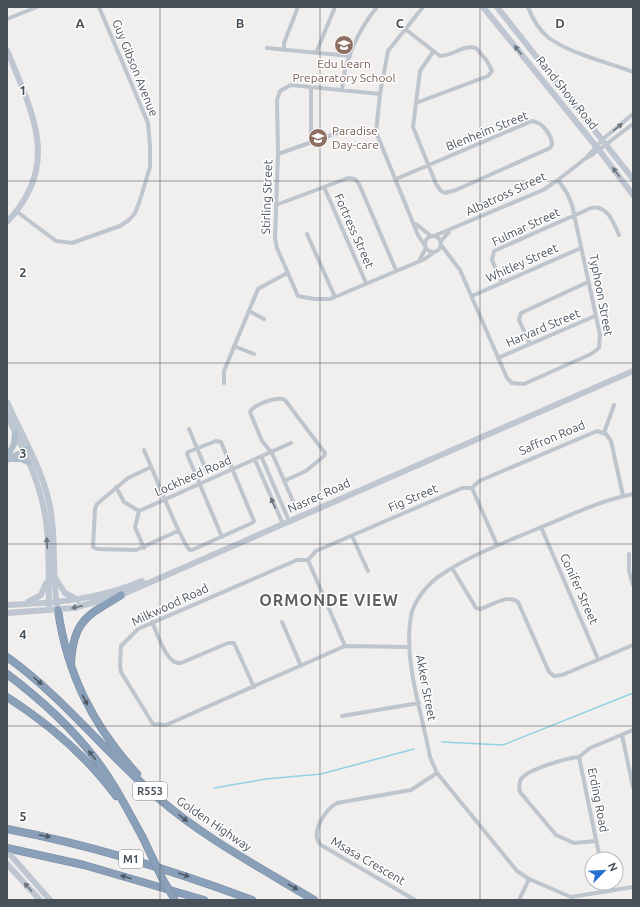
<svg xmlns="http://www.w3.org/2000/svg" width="640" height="907" font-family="Ubuntu,sans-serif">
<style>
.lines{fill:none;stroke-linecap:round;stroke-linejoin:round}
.stream{stroke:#91d2e4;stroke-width:1.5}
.highway-casing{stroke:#768ba5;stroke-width:8}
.street{stroke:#bec5cc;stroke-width:4}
.secondary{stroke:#bec6d1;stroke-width:6}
.primary{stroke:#b0bdcb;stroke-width:6}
.highway{stroke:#8aa0b9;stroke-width:7}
.highway-bridge-casing{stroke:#768ba5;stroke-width:8;stroke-linecap:butt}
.highway-bridge{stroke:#8aa0b9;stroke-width:7}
.oneway{fill:#6b747e}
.oneway2{fill:#6b747c}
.oneway3{fill:#4f5964}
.grid{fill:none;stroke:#48515a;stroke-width:1;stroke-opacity:0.55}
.labels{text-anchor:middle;stroke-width:3;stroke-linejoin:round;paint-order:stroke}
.shield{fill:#fff;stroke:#7f858c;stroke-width:1}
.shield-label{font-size:11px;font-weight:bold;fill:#48515a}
.education-label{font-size:12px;fill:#785e54;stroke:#fff}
.street-label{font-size:12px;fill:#48515a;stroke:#fff}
.district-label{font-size:16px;font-weight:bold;letter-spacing:1px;fill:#5c5f63;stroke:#fff}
.grid-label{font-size:13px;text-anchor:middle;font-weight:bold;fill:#48515a;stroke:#fff;stroke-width:3;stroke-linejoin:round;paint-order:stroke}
</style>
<rect width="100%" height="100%" fill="#f1eeee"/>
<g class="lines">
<path class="stream" d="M442 742 503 745 633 693
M214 788 266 779 321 774 414 749"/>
<defs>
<path id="highway" d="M58 610C67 674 93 726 137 774
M7 657C63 697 105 752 157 797 204 838 261 868 314 900
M71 664C73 620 87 616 121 595
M7 674C39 698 69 725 94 757 113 781 127 809 142 836
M7 697C49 724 86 755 116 796
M7 829C91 845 172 870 252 900
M7 848 84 865 204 900"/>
</defs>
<use href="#highway" class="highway-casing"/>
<path class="street" d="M423 7 388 51 380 94 376 132 418 235 425 246
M528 7C532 18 539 30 549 38 571 54 607 62 633 72
M7 19 37 7
M405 29 440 56C452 56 465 44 476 48L487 61 492 71 488 76 416 103
M267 48 350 56
M284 50V43L298 7
M316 53 335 7
M342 90C344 60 359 29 377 7
M380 94 291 85 280 91 277 100 278 154 275 238 277 248 298 296 314 299H330L425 259 434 252
M311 142V87
M278 154 343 131
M586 158 592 155 633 124
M396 179 532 121C542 122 552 135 552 145L550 148 456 190 445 193 441 191 436 184 413 127 420 71 433 52
M324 187 366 283
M276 205 348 178 355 179 359 184 396 270
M16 211 56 241 72 243 120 226 129 220 135 213 140 200 150 167V146L148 123 99 7
M416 224 431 236
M307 234 335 297
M434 236 543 190 558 180 586 158 603 139 633 114
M425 244a8 8 0 1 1 16 0a8 8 0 1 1-16 0Z
M440 242 449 232
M441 245 460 270 507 378 512 383 524 384 591 354 599 348 600 335 572 205 567 193 558 180
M419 261 426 248
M502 283 492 260 494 251 591 208C607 204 614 223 619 235
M472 296 581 248
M249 311 264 319
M530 344 519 320 521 313 588 282
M234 346 254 354
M498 358 595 316
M224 383V371L258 289 287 273
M189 429 207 472
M604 433 614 405
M144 450C151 465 182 545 190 550H192L252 523 254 521 221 442 216 441 188 452 187 454 222 537
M262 458 289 521
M255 460 283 524
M151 467 128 478 97 504 95 509 93 547 97 549 136 550 178 531
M284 481 306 471 324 456 325 453 285 400C278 396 254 404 250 412L262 441 272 453 293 501
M116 487 124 502 139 511
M472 488 479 481 597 431 606 434 611 441 623 496
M472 488 497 545
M633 494C599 501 571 515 539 528 506 542 470 555 441 575 428 583 413 602 411 616 403 661 422 712 430 757L437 773 517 871 529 879 571 897 633 887
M139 511 291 443
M139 511 135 527 144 548
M541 527 598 659
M352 536 368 571
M629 554V571L633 585
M308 560H297L138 629 121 646 120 666 121 672 153 724 166 725 345 646 408 647
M308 560 316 551 462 488H472
M308 560 345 646
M452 568 476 608 480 609C491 606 508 593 518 602L549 672 554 676 562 675 633 645
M152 622C158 634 166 665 181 663L228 643H234L254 687
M282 622 301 666
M342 716 419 703
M622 735 633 787
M579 757C567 758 528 769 521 779 519 783 519 788 520 792L556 835 574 843 596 841
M579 757 600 859
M579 757 590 748 633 730
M604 883 606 892
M415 900 321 845C309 833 326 809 337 803L411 790 437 773
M519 900 529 879"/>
<path class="secondary" d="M483 7 599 150 633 195
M497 7 633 179
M7 50C32 113 62 164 7 222
M7 402C23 438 46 475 51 513 56 544 52 575 57 605
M7 415C19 441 34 469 41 497 51 531 48 571 49 606
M56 579 65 593 78 600
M28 602 41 595 46 583
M7 605C54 603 98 600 142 581
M7 613 73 608 121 595 633 371
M7 851 50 900
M7 864 40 900"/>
<path class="primary" d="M7 457 14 444 15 433
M12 459H21L28 462
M7 460 28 449"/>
<use href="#highway" class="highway"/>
<defs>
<path id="highway-bridge" d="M142 836 162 878 175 900"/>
</defs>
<use href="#highway-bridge" class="highway-bridge-casing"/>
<use href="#highway-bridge" class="highway-bridge"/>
</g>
<defs><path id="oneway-solid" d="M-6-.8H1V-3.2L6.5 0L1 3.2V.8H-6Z"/></defs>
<g class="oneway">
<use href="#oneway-solid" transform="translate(518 50) rotate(-129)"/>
<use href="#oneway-solid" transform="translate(616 172) rotate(-127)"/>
<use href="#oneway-solid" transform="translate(47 543) rotate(-94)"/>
<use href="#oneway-solid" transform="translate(77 607) rotate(168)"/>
<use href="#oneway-solid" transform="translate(28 887) rotate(-132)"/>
</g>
<g class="oneway2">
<use href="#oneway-solid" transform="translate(618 127) rotate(-39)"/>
<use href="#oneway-solid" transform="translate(273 503) rotate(-114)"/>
</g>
<g class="oneway3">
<use href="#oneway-solid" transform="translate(38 681) rotate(40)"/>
<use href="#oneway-solid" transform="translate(85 700) rotate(62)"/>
<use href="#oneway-solid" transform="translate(92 755) rotate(-129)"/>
<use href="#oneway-solid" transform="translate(183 818) rotate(37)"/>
<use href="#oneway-solid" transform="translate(45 836) rotate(11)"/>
<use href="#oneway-solid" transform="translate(184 875) rotate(19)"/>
<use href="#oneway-solid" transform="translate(126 877) rotate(-164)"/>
<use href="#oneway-solid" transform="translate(293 887) rotate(31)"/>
</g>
<path class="grid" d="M160 7V900M320 7V900M480 7V900M7 181H633M7 363H633M7 544H633M7 726H633"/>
<defs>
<symbol id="school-disc" viewBox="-11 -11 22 22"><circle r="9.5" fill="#8d6e63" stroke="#fff"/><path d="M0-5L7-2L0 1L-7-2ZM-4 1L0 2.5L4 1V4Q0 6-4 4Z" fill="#fff"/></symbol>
</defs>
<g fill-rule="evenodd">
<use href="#school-disc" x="333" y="34" width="22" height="22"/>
<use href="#school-disc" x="307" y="127" width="22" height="22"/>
</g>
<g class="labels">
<g class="shield">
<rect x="133" y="782" width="34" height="18" rx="3"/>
<rect x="119" y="850" width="24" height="18" rx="3"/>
</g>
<g class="shield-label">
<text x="150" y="795">R553</text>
<text x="131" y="863">M1</text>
</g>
<g class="education-label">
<text x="344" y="68">Edu Learn<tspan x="344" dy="14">Preparatory School</tspan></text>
<text x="332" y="135" text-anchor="start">Paradise<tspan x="332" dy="14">Day-care</tspan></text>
</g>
<g class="street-label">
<text transform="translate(135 68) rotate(68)" y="4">Guy Gibson Avenue</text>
<text transform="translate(567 93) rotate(51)" y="4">Rand Show Road</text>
<text transform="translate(487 131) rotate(-22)" y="4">Blenheim Street</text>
<text transform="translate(506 194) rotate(-25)" y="4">Albatross Street</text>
<text transform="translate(267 197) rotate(-88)" y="4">Stirling Street</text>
<text transform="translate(526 227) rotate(-25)" y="4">Fulmar Street</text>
<text transform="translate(354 231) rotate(66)" y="4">Fortress Street</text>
<text transform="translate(522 263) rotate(-24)" y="4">Whitley Street</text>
<text transform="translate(601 295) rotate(79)" y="4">Typhoon Street</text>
<text transform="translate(543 328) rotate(-23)" y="4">Harvard Street</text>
<text transform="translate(552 438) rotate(-23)" y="4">Saffron Road</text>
<text transform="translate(193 476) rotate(-24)" y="4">Lockheed Road</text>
<text transform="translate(319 496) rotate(-24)" y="4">Nasrec Road</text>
<text transform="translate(413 498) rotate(-23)" y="4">Fig Street</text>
<text transform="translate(579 589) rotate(66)" y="4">Conifer Street</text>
<text transform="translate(170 605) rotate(-25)" y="4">Milkwood Road</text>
<text transform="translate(426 688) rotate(79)" y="4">Akker Street</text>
<text transform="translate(598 800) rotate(79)" y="4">Erding Road</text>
<text transform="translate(214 824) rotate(34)" y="4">Golden Highway</text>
<text transform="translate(368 861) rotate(30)" y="4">Msasa Crescent</text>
</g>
<g class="district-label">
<text x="329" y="606">ORMONDE VIEW</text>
</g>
</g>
<g class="grid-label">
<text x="80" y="28">A</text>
<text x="240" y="28">B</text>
<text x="400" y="28">C</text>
<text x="560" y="28">D</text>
<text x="23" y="95">1</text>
<text x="23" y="277">2</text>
<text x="23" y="458">3</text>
<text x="23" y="639">4</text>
<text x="23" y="821">5</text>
</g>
<rect width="640" height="907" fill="none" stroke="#48515a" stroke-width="16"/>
<g transform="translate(604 871) rotate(66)"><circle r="19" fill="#ffffff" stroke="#b6b9bd"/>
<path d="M0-3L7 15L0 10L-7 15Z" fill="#2970d0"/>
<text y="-6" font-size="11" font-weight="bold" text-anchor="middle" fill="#48515a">N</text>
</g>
</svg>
